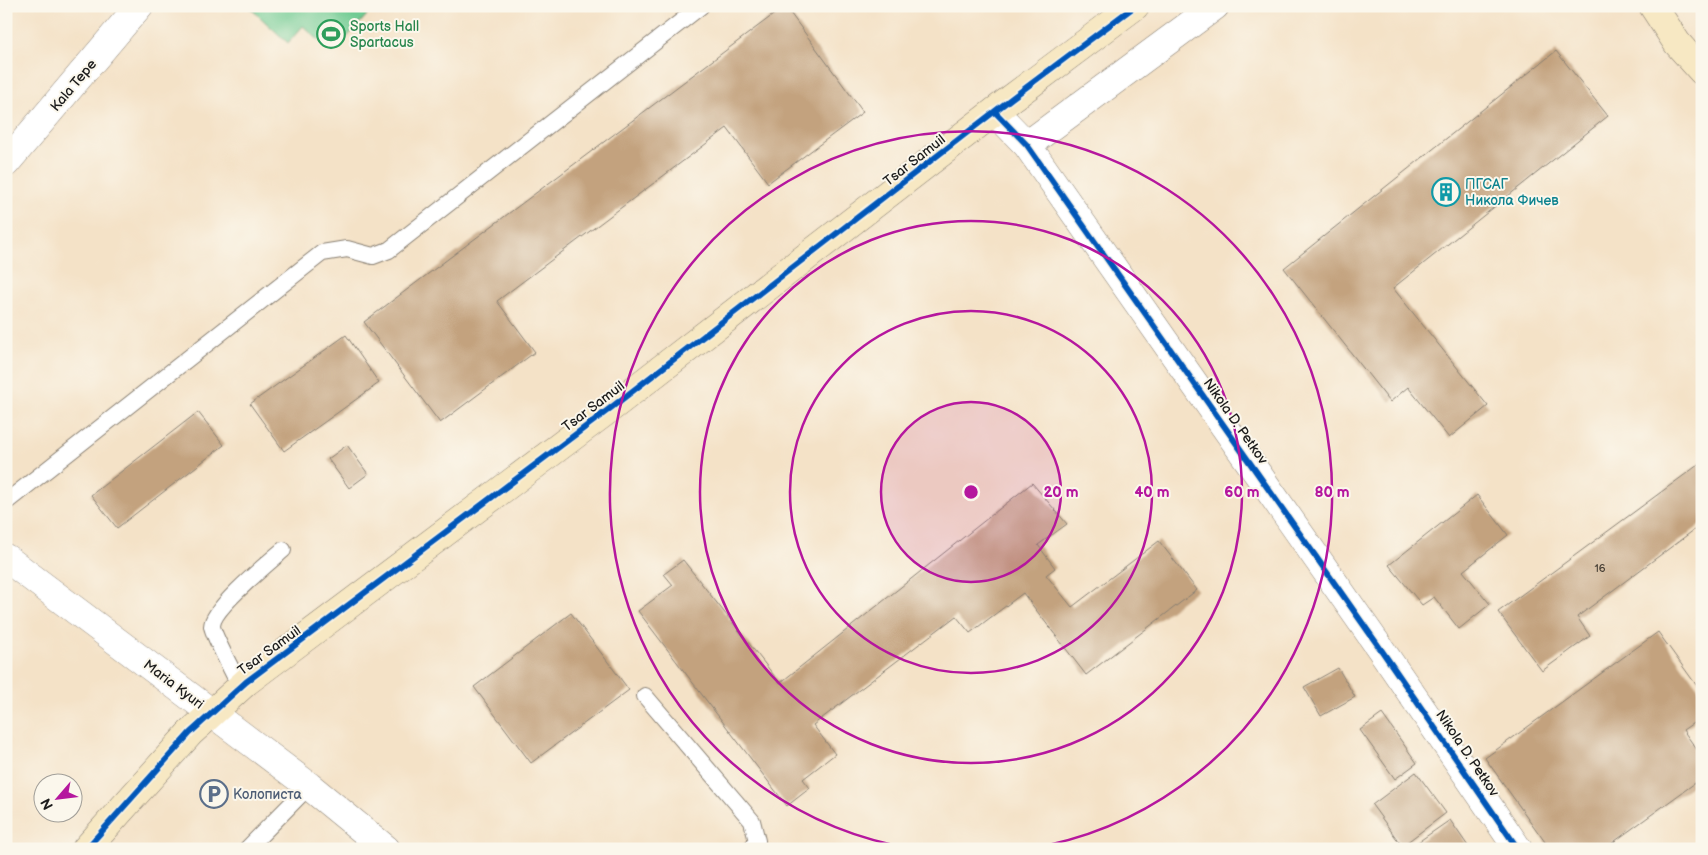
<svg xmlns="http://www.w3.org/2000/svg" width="1708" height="855" font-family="'Balsamiq Sans',sans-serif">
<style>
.green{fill:#70cb92;stroke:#467457}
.building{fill:#c3a27e}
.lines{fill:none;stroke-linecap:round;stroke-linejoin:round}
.lane-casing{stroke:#887f72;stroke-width:18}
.street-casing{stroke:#887f72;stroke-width:29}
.secondary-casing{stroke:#887f72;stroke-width:29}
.lane{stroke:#fff;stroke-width:16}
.street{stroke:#fff;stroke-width:28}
.secondary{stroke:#f7e8c3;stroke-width:28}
.cycleway-casing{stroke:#fbf7ec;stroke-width:9}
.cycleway{stroke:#0057b8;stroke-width:6}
.ring{fill:none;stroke:#b5179e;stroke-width:2.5}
.labels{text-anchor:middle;stroke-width:4;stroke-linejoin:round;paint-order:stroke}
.number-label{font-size:11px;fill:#463e34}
.leisure-label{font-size:14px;fill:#27864d;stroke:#fbf7ec;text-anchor:start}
.street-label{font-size:14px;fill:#1c1c1c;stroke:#fbf7ec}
.culture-label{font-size:14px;fill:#0d838f;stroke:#fbf7ec;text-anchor:start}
.service-label{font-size:14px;fill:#4e5e75;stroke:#fbf7ec;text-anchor:start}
.centre{fill:#b5179e;stroke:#fbf7ec;stroke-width:2.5}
.ring-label{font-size:15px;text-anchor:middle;font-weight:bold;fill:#b5179e;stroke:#fbf7ec;stroke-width:4;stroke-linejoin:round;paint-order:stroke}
</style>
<rect width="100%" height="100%" fill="#fbf7ec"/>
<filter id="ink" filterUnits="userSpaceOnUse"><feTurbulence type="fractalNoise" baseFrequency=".02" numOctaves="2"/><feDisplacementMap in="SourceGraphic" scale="10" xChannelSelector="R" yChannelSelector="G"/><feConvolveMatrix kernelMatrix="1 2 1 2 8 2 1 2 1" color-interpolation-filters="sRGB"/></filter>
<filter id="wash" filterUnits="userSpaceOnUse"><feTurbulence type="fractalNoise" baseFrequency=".0096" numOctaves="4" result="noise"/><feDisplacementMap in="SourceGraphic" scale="20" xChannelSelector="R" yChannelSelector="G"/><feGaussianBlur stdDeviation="1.12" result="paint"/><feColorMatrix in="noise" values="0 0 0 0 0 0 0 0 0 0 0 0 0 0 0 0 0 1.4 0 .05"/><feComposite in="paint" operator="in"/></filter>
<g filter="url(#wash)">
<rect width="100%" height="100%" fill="#f4e2c7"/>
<path class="green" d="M248 6H375L333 53 303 26 288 43Z"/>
<g id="blocks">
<path class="building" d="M785 6 863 112 768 183 727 128 497 301 535 352 440 423 364 322Z
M1556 51 1608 116 1393 288 1488 406 1449 438 1408 387 1390 402 1284 268Z
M346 335 379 383 284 451 250 404Z
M198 412 224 445 117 528 91 495Z
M347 445 368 474 349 488 328 459Z
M1702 462V524L1577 617 1590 636 1542 671 1498 612Z
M1032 483 1067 524 1038 545 1055 568 1046 575 1072 607 1159 541 1197 590 1086 675 1023 593 970 633 956 616 813 725 835 754 803 779 810 788 787 806 638 611 673 585 664 574 683 560 780 683Z
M1477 495 1508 535 1463 571 1490 604 1459 629 1434 597 1422 605 1389 565Z
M571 613 629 690 531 763 474 687Z
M1658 632 1702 693V717L1683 730 1702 757V778L1604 849H1550L1485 758Z
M1338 668 1355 697 1321 716 1304 687Z
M1382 714 1417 763 1395 779 1360 730Z
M1416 772 1446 813 1402 846 1372 805Z
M1450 820 1470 849H1408Z"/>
</g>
</g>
<g filter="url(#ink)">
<use href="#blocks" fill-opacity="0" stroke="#887f72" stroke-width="1"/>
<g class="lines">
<defs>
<path id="lane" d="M6 502 322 253 347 249 373 256 389 250 701 6
M240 687C235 675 213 636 212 626 212 609 268 563 283 550
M645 696 752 821 757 841 751 849
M247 849 309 786"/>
<path id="street" d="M995 112 1027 145 1382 651 1518 849
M1027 145 1215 6
M6 163 139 6
M6 558 309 786 386 849"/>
<path id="secondary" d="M1653 6 1677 43 1702 71
M86 849 190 733 246 682 608 410 1012 98 1135 6"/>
</defs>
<use href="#lane" class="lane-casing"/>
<use href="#street" class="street-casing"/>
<use href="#secondary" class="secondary-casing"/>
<use href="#lane" class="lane"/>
<use href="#street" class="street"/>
<use href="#secondary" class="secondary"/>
<defs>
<path id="cycleway" d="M995 112 1027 145 1382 651 1518 849
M86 849 190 733 246 682 608 410 1012 98 1135 6"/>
</defs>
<use href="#cycleway" class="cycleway-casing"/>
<use href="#cycleway" class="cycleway"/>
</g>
</g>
<circle cx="971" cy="492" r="90" fill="#b5179e" fill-opacity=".12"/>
<g class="ring">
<circle cx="971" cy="492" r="90"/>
<circle cx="971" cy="492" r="181"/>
<circle cx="971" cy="492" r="271"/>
<path d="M915 849A361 361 0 1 1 1027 849"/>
</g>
<defs>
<symbol id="stadium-ring" viewBox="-11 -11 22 22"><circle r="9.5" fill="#fbf7ec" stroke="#2e9e5b" stroke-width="1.5"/><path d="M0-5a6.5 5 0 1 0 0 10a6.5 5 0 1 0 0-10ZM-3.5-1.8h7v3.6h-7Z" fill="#2e9e5b"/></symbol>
<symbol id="building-ring" viewBox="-11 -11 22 22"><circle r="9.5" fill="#fbf7ec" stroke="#0f9aa8" stroke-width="1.5"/><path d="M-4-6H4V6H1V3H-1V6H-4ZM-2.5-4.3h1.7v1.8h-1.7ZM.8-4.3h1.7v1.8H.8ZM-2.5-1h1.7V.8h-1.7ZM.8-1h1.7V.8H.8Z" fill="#0f9aa8"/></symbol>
<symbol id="parking-ring" viewBox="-11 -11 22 22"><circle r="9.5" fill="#fbf7ec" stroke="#5c6f8a" stroke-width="1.5"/><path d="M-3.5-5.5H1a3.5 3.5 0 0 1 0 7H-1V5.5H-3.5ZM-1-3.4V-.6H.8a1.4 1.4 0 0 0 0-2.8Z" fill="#5c6f8a"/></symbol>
</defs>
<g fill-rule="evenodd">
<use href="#stadium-ring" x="315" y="18" width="32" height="32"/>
<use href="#building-ring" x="1430" y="176" width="32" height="32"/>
<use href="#parking-ring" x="198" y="778" width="32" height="32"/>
</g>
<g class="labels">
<g class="number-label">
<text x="1600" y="572">16</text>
</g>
<g class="leisure-label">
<text x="350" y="31">Sports Hall<tspan x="350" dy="16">Spartacus</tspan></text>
</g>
<g class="street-label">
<text transform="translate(73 85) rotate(-50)" y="5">Kala Tepe</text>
<text transform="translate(914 160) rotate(-38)" y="5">Tsar Samuil</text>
<text transform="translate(593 406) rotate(-37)" y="5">Tsar Samuil</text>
<text transform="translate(1236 421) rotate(55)" y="5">Nikola D. Petkov</text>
<text transform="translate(269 650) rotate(-36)" y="5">Tsar Samuil</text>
<text transform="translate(174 684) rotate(37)" y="5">Maria Kyuri</text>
<text transform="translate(1468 753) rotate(56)" y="5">Nikola D. Petkov</text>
</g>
<g class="culture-label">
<text x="1465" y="189">ПГСАГ<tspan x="1465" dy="16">Никола Фичев</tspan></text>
</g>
<g class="service-label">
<text x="233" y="799">Колописта</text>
</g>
</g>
<circle cx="971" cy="492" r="8" class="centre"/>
<g class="ring-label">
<text x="1061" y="497">20 m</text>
<text x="1152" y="497">40 m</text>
<text x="1242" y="497">60 m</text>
<text x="1332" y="497">80 m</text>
</g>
<rect width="1708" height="855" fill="none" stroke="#fbf7ec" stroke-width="25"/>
<g transform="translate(58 798) rotate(242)"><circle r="24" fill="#fbf7ec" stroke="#a29f99"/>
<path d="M0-4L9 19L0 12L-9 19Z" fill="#b5179e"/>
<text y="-8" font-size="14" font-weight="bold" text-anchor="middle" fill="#1c1c1c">N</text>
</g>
</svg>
